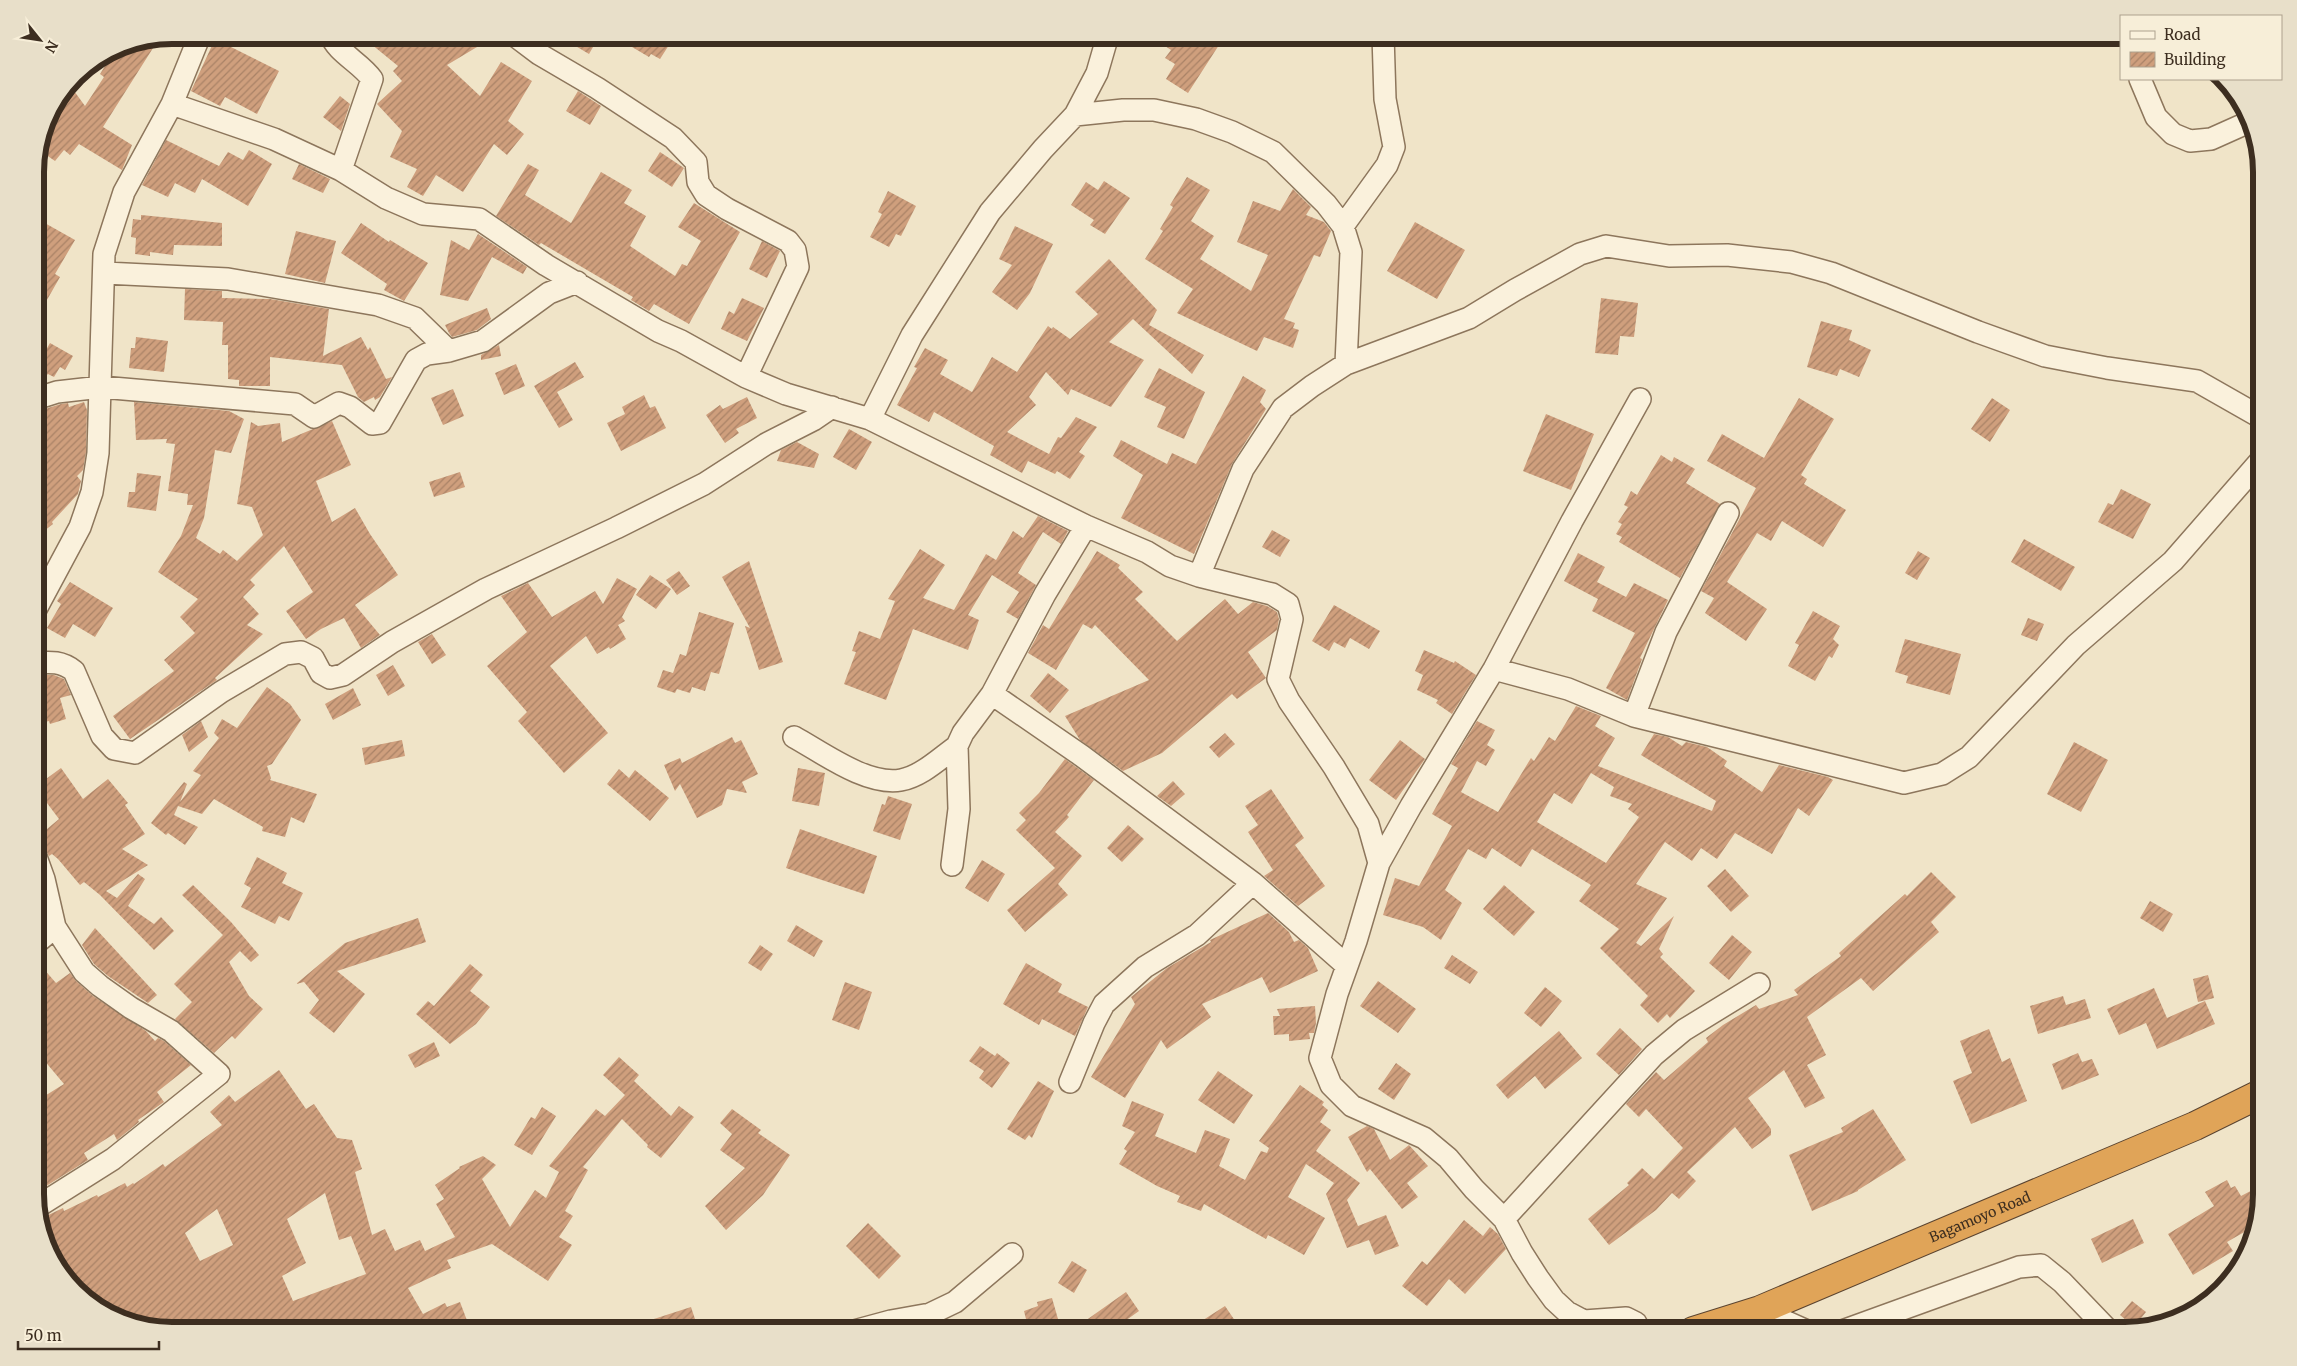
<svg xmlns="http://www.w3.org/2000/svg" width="2297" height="1366" font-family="Merriweather,serif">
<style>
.building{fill:url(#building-hatch);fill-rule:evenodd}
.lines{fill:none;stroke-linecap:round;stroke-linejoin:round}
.minor-casing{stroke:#8d765c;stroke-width:24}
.highway-casing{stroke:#5b4430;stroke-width:30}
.minor{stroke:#faf1dc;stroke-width:21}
.highway{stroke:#e0a458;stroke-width:28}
.labels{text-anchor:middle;stroke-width:4.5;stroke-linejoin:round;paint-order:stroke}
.street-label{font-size:14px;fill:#3d2e20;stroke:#f7eed8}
.rim{fill:none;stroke:#3d2e20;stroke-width:6}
</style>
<defs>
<pattern id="building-hatch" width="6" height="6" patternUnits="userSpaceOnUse" patternTransform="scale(1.25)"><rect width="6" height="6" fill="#cf9f7d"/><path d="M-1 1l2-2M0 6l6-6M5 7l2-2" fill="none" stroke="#a98266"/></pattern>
</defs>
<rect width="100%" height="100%" fill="#f0e4c8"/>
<path class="building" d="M360 35H497L447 65 480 96 501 62 532 81 508 121 524 134 507 155 494 144 463 192 436 175 423 196 407 187 417 169 390 157 402 131 377 104 402 81 393 71 398 66Z
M557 35H600L589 54Z
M639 35H652L669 45 660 59 651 54 649 57 632 47Z
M1173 35H1204L1219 45 1188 93 1166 79 1175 64 1165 58 1171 50 1165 46Z
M160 37 103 127 132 145 122 170 79 144 70 155 64 150 55 161 39 150 49 111 69 84 85 106 104 77 100 74 117 47Z
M215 39 279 71 257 114 225 97 220 106 191 91Z
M578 91 601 106 590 125 566 111Z
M340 96 350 104 341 131 323 117Z
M166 140 219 166 228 152 243 160 249 150 272 164 248 206 202 179 195 193 175 183 168 197 142 185Z
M660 152 684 168 672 187 648 171Z
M299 164 330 179 323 193 292 179Z
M528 164 539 170 525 195 571 223 601 172 632 190 624 203 646 216 630 246 675 276 682 264 687 266 701 241 678 227 694 203 740 232 689 324 654 304 649 311 631 300 633 297 541 243 539 245 496 216Z
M1187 177 1210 190 1191 221 1214 236 1200 259 1251 291 1268 255 1237 242 1253 201 1280 211 1293 189 1311 207 1306 215 1324 222 1331 231 1320 257 1314 255 1284 319 1295 323 1293 328 1299 330 1293 348 1264 337 1257 351 1177 313 1193 289 1145 259 1163 231 1160 229 1173 207 1170 205Z
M1104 181 1130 198 1105 234 1090 225 1094 220 1071 205 1086 182 1098 190Z
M888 191 916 206 901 236 896 234 889 247 870 237 882 214 878 212Z
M141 215 222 223V246L174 245 173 255 150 252V256L135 254 136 238 131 237 133 219 141 220Z
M43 222 75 240 55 274 60 277 35 321V236Z
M1415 222 1465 250 1437 299 1387 271Z
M361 223 389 242 390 240 428 263 404 301 384 290 387 284 341 253Z
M1015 226 1053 244 1030 293 1017 310 992 292 1012 265 999 259Z
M296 231 336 241 325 283 285 274Z
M478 234 527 267 523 274 492 257 468 301 440 295 451 240 469 250Z
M762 241 780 251 767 278 749 269Z
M1109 259 1157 310 1149 325 1204 355 1192 374 1133 319 1109 342 1144 360 1111 407 1071 389 1068 395 1046 372 1029 397 1036 405 1007 432 1049 454 1058 437 1061 438 1076 417 1097 427 1079 452 1085 456 1070 479 1057 471 1055 474 1028 461 1022 473 990 455 994 446 934 412 929 422 897 405 917 368 914 367 925 348 948 360 940 374 972 392 992 357 1017 372 1048 326 1052 329 1053 327 1070 339 1098 314 1075 292Z
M185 289 222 291V298L270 299 329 309 323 356 361 337 368 350 370 347 386 379 392 377 380 397 375 400 374 397 364 402 358 397 342 365 270 357V386H239V380L228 379V345H222L223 322 184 320Z
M742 298 764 308 747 341 721 329 729 311 734 314Z
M1601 298 1638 303 1634 337 1620 336 1618 355 1595 353Z
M487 308 491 319 477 330 452 337 449 333 445 325Z
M1821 321 1852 330 1849 340 1871 350 1859 377 1840 369 1837 376 1807 367Z
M136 337 168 341 164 372 129 368 131 348H135Z
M50 343 73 356 65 370 60 367 54 377 48 374 35 386V369Z
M499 345 501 356 481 360V355Z
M575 362 584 377 557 392 573 420 559 428 534 386Z
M516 364 525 386 504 395 495 373Z
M1159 368 1205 392 1184 439 1157 427 1166 407 1144 397Z
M1243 376 1266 390 1260 402 1266 409 1232 464 1194 554 1121 518 1143 475 1113 456 1121 440 1167 464 1172 453 1196 464Z
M453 389 464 416 443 425 431 398Z
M644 395 650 408 655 406 666 428 621 451 607 423 625 414 622 407Z
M747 397 757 418 736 429 739 433 725 443 706 415 720 405 723 409Z
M1799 398 1834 419 1801 475 1807 479 1804 484 1846 510 1823 547 1782 521 1771 541 1757 533 1727 582 1767 609 1746 641 1705 613 1714 598 1701 591 1756 488 1707 461 1722 434 1764 458Z
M1992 398 2010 410 1990 442 1971 429Z
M84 402 87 410 86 452 83 470 77 476 81 481 78 494 52 522 53 524 35 538V412L61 404 68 403 69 407Z
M134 402 229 411 244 419 231 453 215 450 204 518 196 538 220 554 223 550 237 561 263 535 252 507 237 504 251 422 258 426 280 423 282 442 332 421 351 465 316 481 332 522 355 508 370 534 398 575 355 605 380 635 361 648 344 618 321 629 306 639 286 611 313 592 284 546 250 580 255 585 243 597 259 614 247 625 263 634 215 678 217 680 130 739 113 716 174 671 164 660 195 633 180 617 198 599 158 572 181 536 193 505H187L188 494 168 491 175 444 166 443 167 439 136 440Z
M1546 414 1594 434 1571 490 1523 471Z
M849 429 872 442 856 470 833 457Z
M797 442 819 454 814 468 777 461 781 450Z
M1661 455 1672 462 1674 457 1695 469 1686 483 1720 504 1680 578 1619 542 1622 537 1616 534 1622 524 1618 522 1628 507 1624 505 1631 491 1637 495Z
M460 472 465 487 434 497 429 482Z
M137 473 161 476 156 511 127 507 129 492H135Z
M2121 489 2151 504 2133 539 2098 522 2108 503 2113 505Z
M1038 516 1068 531 1061 544 1043 532 1018 573 1036 585 1018 619 1006 612 1019 592 992 575 968 615 979 620 968 650 913 629 886 700 844 684 856 652 852 651 859 631 880 639 895 601 888 599 920 549 945 565 923 598 954 610 986 554 996 560 1013 531 1023 538Z
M1272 530 1290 540 1280 557 1262 547Z
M2024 539 2075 567 2061 591 2011 562Z
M1097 551 1120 565 1118 568 1143 592 1135 599 1177 641 1225 599 1238 614 1253 602 1267 606 1277 612 1279 619 1277 630 1248 652 1266 678 1237 699 1232 694 1162 753 1123 771 1080 740 1065 716 1149 680 1095 625 1092 629 1083 624 1056 670 1028 653 1043 625 1049 629Z
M1918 551 1930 558 1917 580 1905 573Z
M1578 553 1605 567 1597 582 1626 597 1634 583 1668 600 1640 658 1642 659 1627 700 1606 688 1635 633 1592 611 1598 599 1564 581Z
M749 561 783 662 759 670 745 626 750 628 722 577Z
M679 571 690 586 677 595 666 580Z
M650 575 671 589 656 609 636 595Z
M617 578 637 589 622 617 625 621 618 625 626 639 610 649 609 647 597 654 586 636 550 666 608 733 564 773 518 721 527 712 487 666 527 632 501 596 528 583 552 617 595 591 603 604Z
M70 582 113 608 95 637 73 624 65 638 47 628 61 604 57 601Z
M1334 605 1380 631 1369 649 1350 638 1345 648 1334 642 1329 651 1312 641Z
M1813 611 1840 626 1833 639 1839 645 1832 658 1829 656 1815 681 1788 666 1799 645 1795 643Z
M699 612 734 623 719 674 711 672 705 691 692 687 690 693 677 689 675 693 657 687 663 670 673 673 680 654 686 656Z
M2028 618 2044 624 2037 641 2021 635Z
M432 634 446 655 432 664 418 642Z
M1905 639 1961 654 1950 695 1906 683 1908 676 1895 672Z
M1424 650 1454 663 1455 661 1476 675 1452 714 1436 703 1438 700 1417 690 1423 675 1415 671Z
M393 665 405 686 388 696 376 675Z
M1048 673 1069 690 1050 713 1030 696Z
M43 675H54L64 679 71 695 60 698 66 719 50 724 49 721 41 723 35 706V677Z
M267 687 290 704 301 720 272 764 267 766 271 778 270 780 317 794 304 823 291 817 285 837 262 831 263 827 214 799 202 814 178 806 174 815 198 827 185 845 168 833 166 835 151 823 184 782 187 784 180 802 201 775 193 771 219 738 214 733 222 719 237 728Z
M353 688 361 705 333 720 325 704Z
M1576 706 1601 716 1595 726 1615 738 1598 766 1712 811 1716 801 1641 755 1654 734 1668 737 1682 746 1686 742 1707 747 1727 761 1724 766 1762 792 1779 765 1828 777 1833 780 1809 816 1798 808 1772 854 1735 833 1717 859 1701 848 1692 861 1665 842 1636 884 1667 898 1636 943 1641 946 1674 916 1659 949 1663 954 1660 957 1695 991 1670 1018 1667 1014 1658 1023 1640 1005 1648 996 1600 948 1619 929 1579 901 1591 885 1532 849 1521 867 1492 848 1486 859 1468 849 1445 890 1462 903 1441 940 1423 927 1383 915 1395 878 1419 886 1452 826 1432 814 1458 768 1451 764 1477 721 1495 730 1487 745 1495 750 1486 766 1477 761 1461 792 1498 812 1531 758 1534 761 1549 737 1555 741ZM1591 773 1614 787 1610 796 1632 804 1628 809 1639 817 1606 863 1537 822 1554 793 1572 804Z
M201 721 208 737 189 752 182 735Z
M1225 733 1235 744 1219 758 1209 747Z
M732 737 735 743 741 740 758 774 742 782 747 793 727 789 722 805 697 818 680 784 675 791 664 765 680 758 682 763Z
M402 740 405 756 365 765 362 748Z
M1400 740 1425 759 1396 800 1369 780Z
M2074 742 2108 760 2081 812 2047 794Z
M1065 759 1094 780 1067 815 1069 817 1055 832 1082 856 1058 884 1068 895 1025 932 1007 910 1055 868 1016 830 1026 820 1019 813 1039 793Z
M61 768 83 799 108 779 128 803 125 805 145 834 122 849 148 865 106 891 117 898 138 874 145 879 128 906 154 924 161 917 174 931 154 950 100 895 84 882 80 885 58 859 52 854 49 856 43 845 35 842V839L59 819 35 787Z
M798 768 825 773 819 806 792 801Z
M619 769 629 778 635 770 669 798 650 821 607 784Z
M1173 781 1185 794 1171 806 1157 796Z
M1271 789 1304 838 1295 845 1325 886 1298 906 1264 876 1273 870 1248 832 1258 825 1245 806Z
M888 796 912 804 900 840 873 831 882 804 885 805Z
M1128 825 1144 839 1122 862 1107 848Z
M800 829 877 856 864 894 786 868Z
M257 857 287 873 282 883 303 893 289 921 279 916 275 924 241 907 251 888 244 884Z
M982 860 1005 874 988 902 965 888Z
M1725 869 1749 896 1731 912 1707 886Z
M1931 872 1956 897 1931 922 1939 932 1873 991 1861 978 1807 1017 1826 1055 1807 1065 1825 1098 1805 1108 1784 1070 1748 1098 1771 1129V1135L1752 1149 1735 1127 1687 1172 1696 1181 1679 1199 1672 1193 1656 1210 1609 1245 1588 1219 1629 1185 1627 1183 1642 1168 1654 1179 1683 1148 1646 1109 1639 1117 1626 1104 1656 1072 1664 1080 1708 1042 1706 1038 1723 1025 1756 1005 1759 1009 1798 995 1794 990 1841 956 1839 953 1905 894 1907 896Z
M193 885 231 922 259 955 251 962 240 951 229 962 249 996 263 1009 235 1039 232 1036 214 1053 175 1019 192 1002 174 984 223 935 182 895Z
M1504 885 1535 912 1514 936 1483 909Z
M2150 901 2173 914 2163 932 2140 918Z
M1268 913 1289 932 1294 942 1299 940 1308 948 1318 971 1270 993 1262 977 1202 1004 1211 1017 1167 1049 1161 1040 1125 1098 1091 1077 1135 1004 1131 997 1167 968 1211 942 1210 940Z
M418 918 426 942 337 971 365 994 334 1033 309 1013 319 1000 304 982 296 984 345 943Z
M796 925 823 941 814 957 787 941Z
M95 928 157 995 148 1003 108 976 94 964 82 945Z
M1732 935 1752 952 1729 980 1709 963Z
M760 945 773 954 761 971 748 963Z
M1452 955 1478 972 1470 984 1444 968Z
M35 959 56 983 70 973 76 981 93 996 146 1031 155 1041 158 1038 164 1041 191 1065 157 1092 164 1102 138 1120 139 1122 117 1140 114 1134 84 1153 88 1160 43 1188 35 1172V1102L64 1084 43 1059 35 1063Z
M1026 963 1062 984 1058 992 1088 1007 1075 1036 1042 1019 1039 1025 1003 1004Z
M470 964 483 975 470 991 490 1007 476 1024 450 1044 416 1014 428 1001 434 1006Z
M2208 975 2214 998 2198 1002 2193 979Z
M1378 981 1416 1009 1398 1033 1360 1006Z
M845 982 872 992 859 1030 832 1020Z
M1545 987 1562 1001 1541 1027 1524 1013Z
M2154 988 2167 1018 2205 1001 2215 1024 2157 1049 2146 1023 2119 1035 2107 1009Z
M2063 996 2066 1005 2085 999 2091 1018 2038 1034 2030 1006Z
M1315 1006 1316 1023 1314 1033H1309L1310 1039 1289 1041V1034L1274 1035 1273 1016H1280L1277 1009Z
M1620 1028 1642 1049 1619 1075 1596 1054Z
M1989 1029 2002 1062 2010 1058 2027 1101 1971 1124 1953 1081 1972 1073 1960 1041Z
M1559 1031 1582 1058 1545 1089 1535 1076 1508 1099 1496 1085Z
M434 1042 440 1056 415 1068 408 1055Z
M980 1046 995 1056 997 1053 1010 1063 992 1088 979 1078 984 1071 969 1061Z
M2078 1053 2082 1062 2092 1059 2099 1075 2062 1090 2052 1064Z
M619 1057 639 1075 634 1081 671 1116 679 1106 694 1117 661 1158 647 1147 648 1145 622 1119 583 1167 588 1170 565 1211 573 1216 559 1237 572 1245 548 1281 492 1244 447 1260 451 1268 408 1288 423 1314 445 1303 447 1307 460 1302 471 1331H172L103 1313 53 1263 40 1219 63 1208 64 1211 97 1195 98 1197 125 1183 127 1187 133 1183 134 1184 163 1164 165 1167 222 1125 210 1112 229 1095 235 1102 279 1070 306 1109 314 1104 337 1138 352 1140 362 1169 355 1172 372 1235 385 1229 395 1251 420 1240 425 1251 455 1237 436 1204 444 1199 435 1185 460 1168 459 1167 483 1156 496 1165 482 1179 510 1227 535 1190 546 1198 559 1172 549 1166 596 1109 605 1116 625 1095 603 1075ZM325 1193 339 1240 351 1236 366 1274 293 1301 282 1276 306 1263 287 1219ZM217 1209 233 1245 200 1261 185 1233Z
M1396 1063 1411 1074 1394 1100 1378 1089Z
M1218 1071 1253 1095 1234 1124 1198 1100Z
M1038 1081 1054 1091 1032 1138 1029 1135 1025 1140 1007 1129Z
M1300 1085 1324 1102 1322 1105 1328 1110 1320 1122 1331 1130 1316 1151 1360 1183 1347 1200 1358 1226 1386 1215 1399 1246 1375 1255 1369 1240 1347 1248 1326 1194 1334 1183 1306 1164 1288 1197 1325 1218 1304 1255 1268 1235 1266 1239 1204 1204 1201 1211 1177 1202 1180 1196 1157 1186 1119 1164 1127 1151 1124 1149 1135 1132 1122 1126 1132 1101 1164 1114 1155 1136 1196 1153 1205 1130 1230 1139 1219 1166 1245 1180 1261 1151 1267 1153 1269 1148 1259 1141Z
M542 1107 556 1116 532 1155 514 1145 531 1117 535 1119Z
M732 1109 761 1130 758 1133 790 1155 763 1195 726 1230 705 1206 745 1168 720 1150 732 1134 720 1123Z
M1873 1109 1906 1160 1858 1190V1191L1812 1211 1789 1155 1843 1132 1841 1128Z
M1367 1126 1374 1129 1390 1160 1409 1145 1428 1166 1407 1183 1418 1197 1402 1209 1370 1169 1367 1172 1348 1137Z
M2227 1180 2231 1188 2235 1186 2241 1196 2262 1185V1195L2253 1227 2227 1242 2233 1251 2193 1275 2168 1234 2214 1206 2205 1192Z
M2133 1219 2144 1243 2102 1263 2091 1239Z
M1464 1220 1483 1236 1490 1227 1498 1234 1506 1249 1465 1294 1449 1279 1427 1306 1402 1286 1422 1261 1427 1265Z
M868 1223 901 1256 879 1279 846 1246Z
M1072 1261 1087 1270 1074 1293 1058 1283Z
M1126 1292 1139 1311 1111 1331H1092L1085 1321Z
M1052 1298 1058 1319 1051 1331H1029L1024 1311 1038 1306 1037 1302Z
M2132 1301 2146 1312 2134 1327 2120 1315Z
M1225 1306 1242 1331H1186Z
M691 1307 699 1331H627L626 1328Z"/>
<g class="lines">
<defs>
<path id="minor" d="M331 35C336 52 361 63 372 79L341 170
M514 35 539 54 597 88 673 138 696 162 698 182 706 195 727 209 788 241 795 250 798 267 746 377
M2140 79 2156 117 2173 134 2190 141 2211 139 2249 122
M172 104 274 139 341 170 386 198 423 214 479 219 546 265 658 331 681 341 746 377 786 394 870 419 1086 526 1147 552 1170 566 1199 576 1272 594 1288 604 1292 619 1278 679 1289 701 1334 767 1368 824 1379 863 1356 941 1337 994 1320 1058 1331 1085 1352 1106 1424 1138 1448 1158 1474 1189 1504 1219 1522 1253 1538 1278 1554 1300 1567 1312 1584 1321 1626 1318 1636 1323 1639 1331
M1075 115 1123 110H1154L1196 119 1232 132 1273 152 1326 204 1343 226 1351 252 1346 364
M1343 226 1387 165 1394 147 1385 99 1383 35
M105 273 228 279 378 305 415 318 449 351
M35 399 57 392 101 387 295 404 314 417 339 403 350 407 372 424 380 423 416 360 427 354 449 351 483 341 549 293 577 282
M870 419 912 335 990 212 1043 149 1075 115 1097 73 1108 35
M1199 576 1243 469 1283 408 1312 386 1346 364 1469 318 1515 290 1580 254 1606 246 1669 256 1727 255 1791 262 1831 273 1978 332 2045 356 2107 368 2197 381 2262 418
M35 611 80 527 92 492 98 453 104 254 124 192 172 104 200 35
M35 663C51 662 61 661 74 671L102 736 114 749 135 753 221 692 285 654 301 652 313 658 321 673 330 678 343 675 392 642 486 589 616 528 704 484 766 444 813 420 832 407
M1494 669 1568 689 1634 716 1904 783 1942 774 1969 757 2076 645 2173 561 2262 459
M992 694 1082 756 1253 883 1346 965
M1634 716 1666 632 1728 513
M794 737C823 753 867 786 901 780 922 776 940 758 957 746
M35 854 44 879 55 927 84 972 100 986 131 1008 171 1031 219 1074 113 1159 37 1207
M1379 863 1411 806 1494 669 1572 521 1640 399
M952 865 959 809 957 746 963 733 992 694 1045 594 1086 526
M35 944 55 927
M1070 1082 1094 1023 1104 1004 1145 967 1197 935 1253 883
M1504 1219 1654 1055 1684 1030 1759 984
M1760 1310 1807 1331
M854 1331 891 1321 930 1314 955 1302 1012 1254
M1842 1331 2019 1267 2041 1265 2062 1282 2109 1331"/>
<g id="highway">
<path id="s1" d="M1693 1331 1760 1310 2195 1126 2262 1093"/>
</g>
</defs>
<use href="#minor" class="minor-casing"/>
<use href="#highway" class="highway-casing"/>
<use href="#minor" class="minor"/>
<use href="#highway" class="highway"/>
</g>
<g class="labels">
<g class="street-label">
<text dy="5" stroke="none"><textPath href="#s1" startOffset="309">Bagamoyo Road</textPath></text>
</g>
</g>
<path d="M0 0H2297V1366H0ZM172 44H2125A128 128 0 0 1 2253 172V1194A128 128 0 0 1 2125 1322H172A128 128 0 0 1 44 1194V172A128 128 0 0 1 172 44Z" fill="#e8dfc9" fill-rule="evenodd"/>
<path class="rim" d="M172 44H2125A128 128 0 0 1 2253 172V1194A128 128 0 0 1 2125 1322H172A128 128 0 0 1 44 1194V172A128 128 0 0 1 172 44Z"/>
<rect x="2120" y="15" width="162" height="65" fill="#f7eed8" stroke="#ada18e"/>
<rect x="2130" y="31" width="25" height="8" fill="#faf1dc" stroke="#ada18e"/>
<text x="2164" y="40" font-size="15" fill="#3d2e20">Road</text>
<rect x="2130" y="52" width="25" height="15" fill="url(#building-hatch)" stroke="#ada18e"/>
<text x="2164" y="65" font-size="15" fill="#3d2e20">Building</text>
<g transform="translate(40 40) rotate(120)" stroke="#f7eed8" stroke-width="4" paint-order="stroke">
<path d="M0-4L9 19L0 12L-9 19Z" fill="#3d2e20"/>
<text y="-8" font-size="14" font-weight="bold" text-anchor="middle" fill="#3d2e20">N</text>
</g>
<path d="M18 1341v8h141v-8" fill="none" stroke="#3d2e20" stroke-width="2.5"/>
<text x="25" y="1341" font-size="15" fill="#3d2e20" stroke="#f7eed8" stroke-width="4" paint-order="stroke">50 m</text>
</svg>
